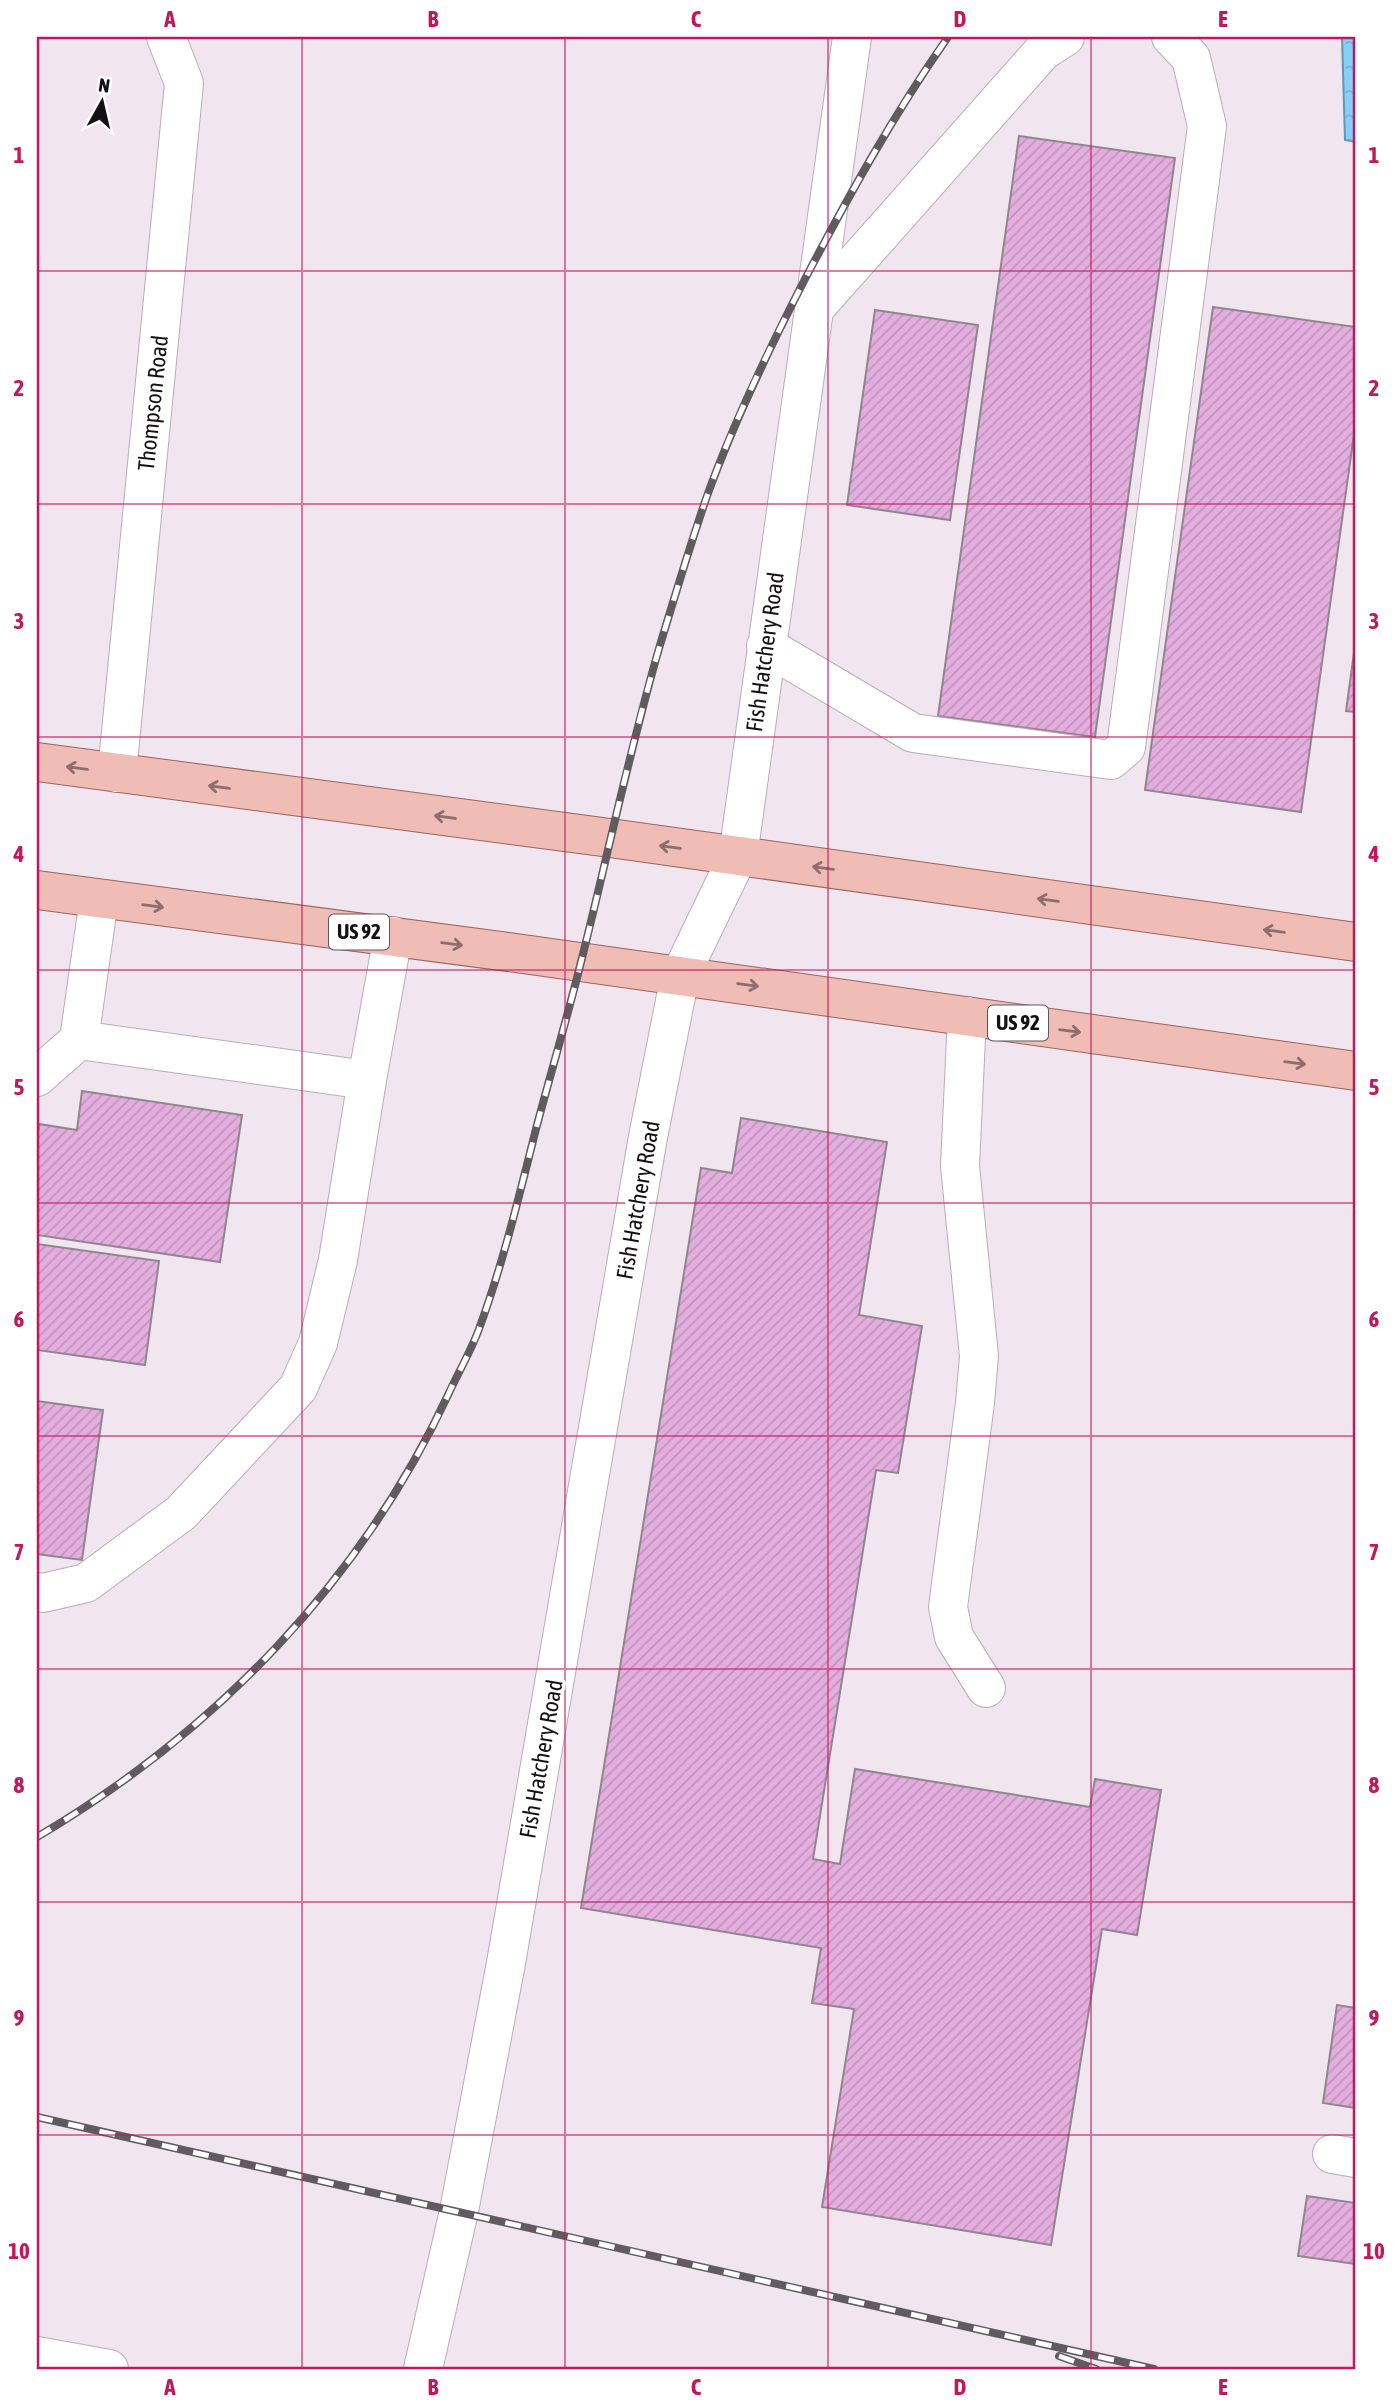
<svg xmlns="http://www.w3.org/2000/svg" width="1393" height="2406" font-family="'Asap Condensed',sans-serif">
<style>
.water{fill:url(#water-ripples);stroke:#6596b2;stroke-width:2}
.building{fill:url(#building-hatch);stroke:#918690;stroke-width:2}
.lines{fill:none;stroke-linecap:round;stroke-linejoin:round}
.minor-casing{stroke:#b9adb8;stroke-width:40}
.major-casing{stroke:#9b635e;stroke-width:40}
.minor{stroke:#fff;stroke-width:38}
.major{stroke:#efbcb6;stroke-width:38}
.rail-casing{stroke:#615b60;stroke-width:8}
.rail{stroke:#fff;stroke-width:5;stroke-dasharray:16;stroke-linecap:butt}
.oneway{stroke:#8c6f6d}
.grid{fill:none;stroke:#c2185b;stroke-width:2;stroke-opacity:0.55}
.labels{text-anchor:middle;stroke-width:7;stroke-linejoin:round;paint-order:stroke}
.shield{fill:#fff;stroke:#5a585a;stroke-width:2}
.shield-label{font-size:21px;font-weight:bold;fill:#141013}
.street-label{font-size:23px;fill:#141013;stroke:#fff}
.neatline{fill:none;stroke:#c2185b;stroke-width:2.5}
.grid-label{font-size:23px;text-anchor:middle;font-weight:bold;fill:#c2185b}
</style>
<defs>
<pattern id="water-ripples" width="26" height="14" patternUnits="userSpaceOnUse" patternTransform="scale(1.75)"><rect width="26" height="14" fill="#88cff6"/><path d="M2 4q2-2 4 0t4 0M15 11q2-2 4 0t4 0" fill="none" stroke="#74b1d2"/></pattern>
<pattern id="building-hatch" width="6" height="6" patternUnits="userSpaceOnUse" patternTransform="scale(1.75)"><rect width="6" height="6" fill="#e3adde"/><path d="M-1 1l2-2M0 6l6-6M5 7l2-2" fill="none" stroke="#c294be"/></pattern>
</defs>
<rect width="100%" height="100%" fill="#f1e5f0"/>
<path class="water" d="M1342 37H1356V142L1345 140Z"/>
<path class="building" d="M1019 136 1175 158 1095 737 938 716Z
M1213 307 1356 327V420L1301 812 1145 790Z
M875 310 978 325 950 520 847 505Z
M1356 638V712L1346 711Z
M82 1091 242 1115 220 1262 37 1235V1142L39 1124 77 1130Z
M741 1118 887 1142 859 1315 922 1326 898 1473 876 1470 813 1859 840 1864 855 1769 1090 1807 1095 1779 1161 1790 1137 1935 1102 1929 1051 2245 822 2207 854 2009 812 2003 821 1948 581 1908 701 1168 732 1173Z
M37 1244 159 1261 145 1365 37 1350Z
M37 1401 103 1410 82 1560 37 1554Z
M1337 2005 1356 2008V2108L1323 2103Z
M1307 2196 1356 2203V2264L1298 2256Z"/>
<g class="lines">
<defs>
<path id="minor" d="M815 308 1043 51 1065 37
M766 646 913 733 1111 760 1126 747 1207 126 1191 58 1171 37
M117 773 184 83 166 37
M99 899 79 1040 367 1080 393 936
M967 1016 960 1166 979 1356 975 1403 948 1607 954 1637 986 1688
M37 1077 79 1040
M37 1592 43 1593 86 1583 181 1513 298 1388 318 1343 338 1260 367 1080
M1332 2154 1356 2158
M37 2356 109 2369
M423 2369 459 2211 506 1963 648 1137 680 976 738 856 852 37"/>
<path id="major" d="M37 762 610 838 1356 942
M37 890 516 953 1356 1071"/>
</defs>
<use href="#minor" class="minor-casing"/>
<use href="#major" class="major-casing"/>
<use href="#minor" class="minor"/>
<use href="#major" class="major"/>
<defs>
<path id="rail" d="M37 1837C215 1732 360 1583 448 1395 458 1373 471 1351 479 1329 503 1264 519 1196 536 1129 551 1072 568 1015 582 958 608 854 630 748 660 645 675 596 690 545 707 496 734 421 769 349 805 279 849 195 894 114 948 37
M37 2117 1154 2369
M1059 2356 1096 2369"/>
</defs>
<use href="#rail" class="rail-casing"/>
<use href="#rail" class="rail"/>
</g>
<defs><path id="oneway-shaft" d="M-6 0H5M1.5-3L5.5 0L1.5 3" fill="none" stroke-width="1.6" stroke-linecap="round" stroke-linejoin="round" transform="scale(1.75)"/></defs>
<g class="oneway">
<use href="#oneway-shaft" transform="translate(77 768) rotate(-172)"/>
<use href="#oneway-shaft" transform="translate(219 787) rotate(-172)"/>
<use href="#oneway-shaft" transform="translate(445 817) rotate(-172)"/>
<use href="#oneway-shaft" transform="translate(670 847) rotate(-172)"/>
<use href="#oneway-shaft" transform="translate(823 868) rotate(-172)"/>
<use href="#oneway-shaft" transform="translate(1048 900) rotate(-172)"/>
<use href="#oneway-shaft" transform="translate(153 906) rotate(7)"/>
<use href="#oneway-shaft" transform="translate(1274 931) rotate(-172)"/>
<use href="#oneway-shaft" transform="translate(452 944) rotate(8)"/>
<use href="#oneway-shaft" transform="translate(748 985) rotate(8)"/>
<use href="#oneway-shaft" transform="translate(1070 1031) rotate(8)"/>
<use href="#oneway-shaft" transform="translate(1295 1063) rotate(8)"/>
</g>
<path class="grid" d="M302 37V2369M565 37V2369M828 37V2369M1091 37V2369M37 271H1356M37 504H1356M37 737H1356M37 970H1356M37 1203H1356M37 1436H1356M37 1669H1356M37 1902H1356M37 2135H1356"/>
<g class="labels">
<g class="shield">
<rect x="329" y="914.5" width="60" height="35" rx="5"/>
<rect x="988" y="1005.5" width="60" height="35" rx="5"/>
</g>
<g class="shield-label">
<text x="359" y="939">US 92</text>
<text x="1018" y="1030">US 92</text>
</g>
<g class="street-label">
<text transform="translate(153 403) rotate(-84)" y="8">Thompson Road</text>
<text transform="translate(765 652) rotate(-82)" y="8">Fish Hatchery Road</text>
<text transform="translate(638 1200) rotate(-80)" y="8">Fish Hatchery Road</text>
<text transform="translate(541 1759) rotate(-80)" y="8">Fish Hatchery Road</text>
</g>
</g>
<rect width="1393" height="2406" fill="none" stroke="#ffffff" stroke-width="77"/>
<g transform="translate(102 102) rotate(8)" stroke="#ffffff" stroke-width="5" paint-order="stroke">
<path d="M0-5L12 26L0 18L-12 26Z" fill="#141013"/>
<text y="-10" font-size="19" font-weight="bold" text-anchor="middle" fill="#141013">N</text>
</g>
<rect x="38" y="38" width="1316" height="2330" class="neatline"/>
<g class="grid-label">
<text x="170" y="27">A</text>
<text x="433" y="27">B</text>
<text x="696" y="27">C</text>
<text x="960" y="27">D</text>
<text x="1223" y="27">E</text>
<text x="19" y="163">1</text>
<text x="1374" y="163">1</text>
<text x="19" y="396">2</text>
<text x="1374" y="396">2</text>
<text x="19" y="629">3</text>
<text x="1374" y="629">3</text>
<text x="19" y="862">4</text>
<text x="1374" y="862">4</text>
<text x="19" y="1095">5</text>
<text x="1374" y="1095">5</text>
<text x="19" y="1327">6</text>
<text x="1374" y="1327">6</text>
<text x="19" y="1560">7</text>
<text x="1374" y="1560">7</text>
<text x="19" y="1793">8</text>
<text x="1374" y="1793">8</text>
<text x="19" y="2026">9</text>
<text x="1374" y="2026">9</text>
<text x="19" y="2259">10</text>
<text x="1374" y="2259">10</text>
<text x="170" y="2395">A</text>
<text x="433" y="2395">B</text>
<text x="696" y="2395">C</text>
<text x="960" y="2395">D</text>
<text x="1223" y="2395">E</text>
</g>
</svg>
